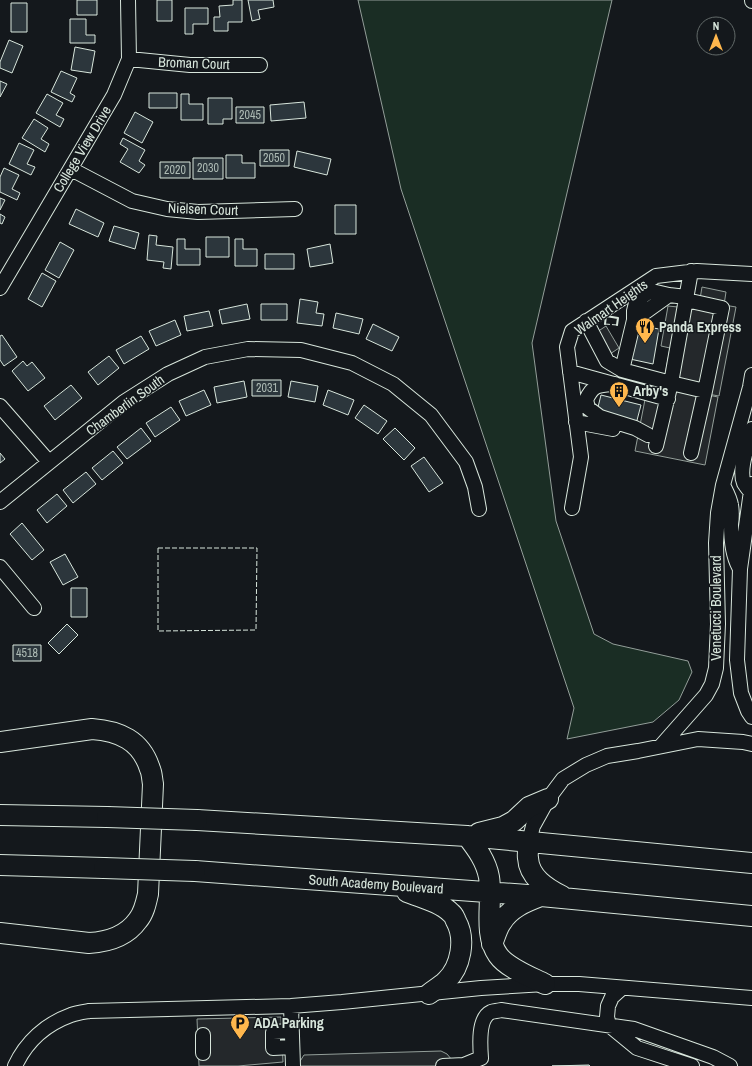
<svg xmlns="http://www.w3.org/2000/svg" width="752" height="1066" font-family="'Archivo Narrow',sans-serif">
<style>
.green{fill:#1a2d24;stroke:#939e99}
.parking{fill:#24282b;stroke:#939e99}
.building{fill:#2c363c;stroke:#d8e6dc}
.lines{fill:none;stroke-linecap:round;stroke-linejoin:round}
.minor-casing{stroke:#d8e6dc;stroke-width:16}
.highway-casing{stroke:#d8e6dc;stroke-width:22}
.minor{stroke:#14181c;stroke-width:14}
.highway{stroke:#14181c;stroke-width:20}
.highway-bridge-casing{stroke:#d8e6dc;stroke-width:22;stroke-linecap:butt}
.highway-bridge{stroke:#14181c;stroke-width:20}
.fence{stroke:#d8e6dc;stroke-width:1;stroke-dasharray:5 2;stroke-linecap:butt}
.wall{stroke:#d8e6dc;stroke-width:2}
.labels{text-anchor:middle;stroke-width:3;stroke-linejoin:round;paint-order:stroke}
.number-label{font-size:12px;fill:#adbab4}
.street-label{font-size:14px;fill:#d8e6dc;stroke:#14181c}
.poi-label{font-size:14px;font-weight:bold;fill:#d8e6dc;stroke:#14181c;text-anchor:start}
</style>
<rect width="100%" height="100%" fill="#14181c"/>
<path class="green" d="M358 0H612L532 343 556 521 594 634 613 644 688 661 692 672 679 700 653 722 567 739 574 708 401 189Z"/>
<path class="parking" d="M702 287 726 292 724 305 736 307 719 396 667 387 718 397 705 465 635 451 648 384 663 386 670 348 661 346 668 306 678 307 700 299Z
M606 326 619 348 610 354 597 332Z
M281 1017 283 1062 238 1066H199L197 1019Z
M441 1051 447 1054 457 1066H297L304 1055Z"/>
<path class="building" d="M77 0H97V15H77Z
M157 0H172V21H157Z
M233 0H242V22H228V31H214V17H220L219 6 233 5Z
M248 0H273L274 7 258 10 260 19 252 21Z
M11 3H27V32H11Z
M185 8H208V24H193V34H185Z
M70 19H86V35H95V43H70Z
M9 40 23 46 12 73 0 68V62Z
M75 47 95 51 91 73 71 70Z
M61 71 77 78 70 93 75 96 72 102 51 92Z
M0 81 7 84 0 97Z
M149 93H177V108H149Z
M47 94 63 103 56 115 64 119 60 127 36 113Z
M181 94H189V104H203V120H181Z
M208 98H232V119H223V124H208Z
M304 102 306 118 271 121 270 105Z
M236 107H264V123H236Z
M135 112 153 122 142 143 124 133Z
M34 119 48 128 41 139 49 144 45 152 22 138Z
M123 138 145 150 139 161 145 165 139 173 120 162 128 149 120 144Z
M19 143 34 150 27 164 35 167 31 175 9 164Z
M260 150H289V166H260Z
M297 151 331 159 327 175 294 167Z
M226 155H242V163H255V178H226Z
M193 158H223V179H193Z
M160 162H190V178H160Z
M4 168 19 175 12 189 20 193 17 200 0 192V177Z
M0 198 5 200 0 210Z
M335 205H356V234H335Z
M76 209 104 223 98 237 69 224Z
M0 214 5 217 2 224 0 223Z
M114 226 139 233 135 249 109 241Z
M149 235 157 236 156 245 173 247 171 269 163 268 164 262 147 260Z
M206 237H229V257H206Z
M177 239H185V249H200V265H177Z
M235 239H243V249H257V266H235Z
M60 242 74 250 59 278 45 270Z
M330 244 333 263 310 267 307 249Z
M265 254H294V269H265Z
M42 273 56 281 42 307 28 299Z
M300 299 318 302 316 313 324 314 322 326 297 323Z
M247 304 250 319 222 324 219 310Z
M261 304H287V320H261Z
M209 311 213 326 187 331 184 316Z
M336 313 363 319 359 334 333 328Z
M175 320 181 335 156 346 149 331Z
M373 324 399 337 392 351 366 339Z
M637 325 659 329 653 364 630 359Z
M2 335 17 357 4 366 0 360V336Z
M141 336 149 349 124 364 116 350Z
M109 356 119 368 98 385 88 372Z
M23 361 27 366 32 362 45 378 28 391 12 371Z
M252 380H281V396H252Z
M244 381 247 397 217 403 214 387Z
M291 381 318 386 315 402 288 397Z
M71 385 82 398 55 420 44 406Z
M204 390 211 405 186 416 179 401Z
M328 390 354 400 348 415 323 405Z
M601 395 641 405 636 424 597 411Z
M364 405 387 421 378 434 355 418Z
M171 407 180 420 155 437 146 423Z
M141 428 151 441 127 459 117 447Z
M395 428 415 448 404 460 383 439Z
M113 451 123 463 102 480 92 468Z
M0 453 5 459 0 463Z
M424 457 443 483 429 492 411 466Z
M86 472 96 484 73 503 63 490Z
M57 494 67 506 47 523 37 510Z
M22 523 44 550 32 560 10 534Z
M65 554 78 577 63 585 50 562Z
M71 588H87V617H71Z
M67 624 78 635 59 654 48 643Z
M13 645H41V661H13Z
M589 1065 590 1066H552Z"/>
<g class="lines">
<defs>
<path id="minor" d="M752 0V1
M129 59 190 65H260
M71 169 132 201 167 209 198 212 295 209
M0 288 114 95 129 59 128 0
M634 320 669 295
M586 321 607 361 622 370 671 383 691 271
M622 370 634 320V311L636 303 643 296 649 292H656L669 295 686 297
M570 372 668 399
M615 384C599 385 593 384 586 400L588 408 600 417 635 428 648 435
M0 406 49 462
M576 422 613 429
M752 429C749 443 738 469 744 483 746 486 748 489 750 491L752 492
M656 446 671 383 705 391 722 308 686 300
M691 453 705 391
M752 484 740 569 737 660 741 693 748 711 752 717
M723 485C726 491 730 498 731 505 732 511 732 518 731 524 731 539 732 554 739 567
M0 502 124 402 168 374 205 357 248 349 301 350 352 363 393 384 431 415 466 462 475 487 479 509
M572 508 581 457 567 347 572 331 656 276 697 271 752 274
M0 567 34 608
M661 746 706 695 712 684 716 668 718 624 716 543 718 513 723 485 750 387 752 375
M529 842 533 826 548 799 563 779 586 765 607 756 638 751 698 739 743 742 752 744
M622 988 612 997 608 1006 607 1017 609 1025 637 1048 692 1066
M291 1006 293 1066
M291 1031 273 1032V1048L292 1047
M203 1035V1053
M15 1066C26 1042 46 1024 71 1015 76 1013 83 1012 89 1011L291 1006 342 1002 481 988 545 984H579L752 998
M443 1066 464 1065 481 1058C480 1045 478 1018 491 1012 494 1011 498 1011 501 1010L634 1029 713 1057 730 1066"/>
<path id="highway" d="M0 742 92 729C119 731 141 740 150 769 152 773 152 779 153 784L148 894C146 903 144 913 138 920 126 937 107 942 89 943L0 933
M0 815 107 817
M197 820 467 836 752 863
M479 833 503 827 514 821 529 807 548 799
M467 836C477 849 486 861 489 877 493 901 483 934 498 955 507 968 531 977 545 984
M529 842C529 847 527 853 528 858 529 877 546 888 562 896
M0 865 104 868
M195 871 541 896 752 916
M407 892C422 898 440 902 451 913 454 915 455 919 456 921 466 939 461 967 446 981 441 986 434 990 429 994
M492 944C495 937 497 929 501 923 510 908 525 902 541 896"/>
</defs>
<use href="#minor" class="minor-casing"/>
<use href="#highway" class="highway-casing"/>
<use href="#minor" class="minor"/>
<use href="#highway" class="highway"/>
<defs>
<path id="highway-bridge" d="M107 817 197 820
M104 868 195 871"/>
</defs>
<use href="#highway-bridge" class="highway-bridge-casing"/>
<use href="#highway-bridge" class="highway-bridge"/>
<path class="fence" d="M605 324 617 325
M158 548H257L256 630 158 631Z"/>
<path class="wall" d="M605 324 606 316 618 318 617 325"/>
</g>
<defs>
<symbol id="restaurant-pin" viewBox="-11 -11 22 30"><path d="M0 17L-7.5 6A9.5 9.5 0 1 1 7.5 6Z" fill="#ffb74d" stroke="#14181c"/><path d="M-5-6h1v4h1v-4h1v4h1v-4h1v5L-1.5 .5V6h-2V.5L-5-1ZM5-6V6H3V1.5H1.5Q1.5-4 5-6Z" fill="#111"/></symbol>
<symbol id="building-pin" viewBox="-11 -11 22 30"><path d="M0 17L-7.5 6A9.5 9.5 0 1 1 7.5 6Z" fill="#ffb74d" stroke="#14181c"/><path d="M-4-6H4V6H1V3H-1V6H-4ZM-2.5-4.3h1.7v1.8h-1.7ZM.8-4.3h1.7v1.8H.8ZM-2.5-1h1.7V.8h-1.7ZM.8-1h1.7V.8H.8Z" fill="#111"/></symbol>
<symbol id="parking-pin" viewBox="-11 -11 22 30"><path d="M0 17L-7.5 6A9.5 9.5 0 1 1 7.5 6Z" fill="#ffb74d" stroke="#14181c"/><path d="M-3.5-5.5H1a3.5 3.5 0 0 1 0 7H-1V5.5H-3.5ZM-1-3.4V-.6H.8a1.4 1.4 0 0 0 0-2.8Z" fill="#111"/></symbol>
</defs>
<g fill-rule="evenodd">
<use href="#restaurant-pin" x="634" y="316" width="22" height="30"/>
<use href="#building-pin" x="608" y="380" width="22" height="30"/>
<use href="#parking-pin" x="229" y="1012" width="22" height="30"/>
</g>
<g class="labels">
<g class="number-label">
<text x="250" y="119">2045</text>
<text x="274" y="162">2050</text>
<text x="208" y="172">2030</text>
<text x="175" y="174">2020</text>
<text x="267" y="392">2031</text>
<text x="27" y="657">4518</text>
</g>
<g class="street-label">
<text transform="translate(194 63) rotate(2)" y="5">Broman Court</text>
<text transform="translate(82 149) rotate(-59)" y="5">College View Drive</text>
<text transform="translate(203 209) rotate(2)" y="5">Nielsen Court</text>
<text transform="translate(611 307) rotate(-35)" y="5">Walmart Heights</text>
<text transform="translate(125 405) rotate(-36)" y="5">Chamberlin South</text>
<text transform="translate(716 608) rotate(-90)" y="5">Venetucci Boulevard</text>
<text transform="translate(376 884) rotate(4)" y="5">South Academy Boulevard</text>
</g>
<g class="poi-label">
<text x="659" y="332">Panda Express</text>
<text x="633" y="396">Arby's</text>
<text x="254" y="1028">ADA Parking</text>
</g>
</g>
<g transform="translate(716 36)"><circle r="19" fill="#14181c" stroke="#626a69"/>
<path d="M0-3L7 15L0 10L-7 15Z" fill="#ffb74d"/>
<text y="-6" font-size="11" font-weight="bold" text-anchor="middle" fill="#d8e6dc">N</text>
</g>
</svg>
